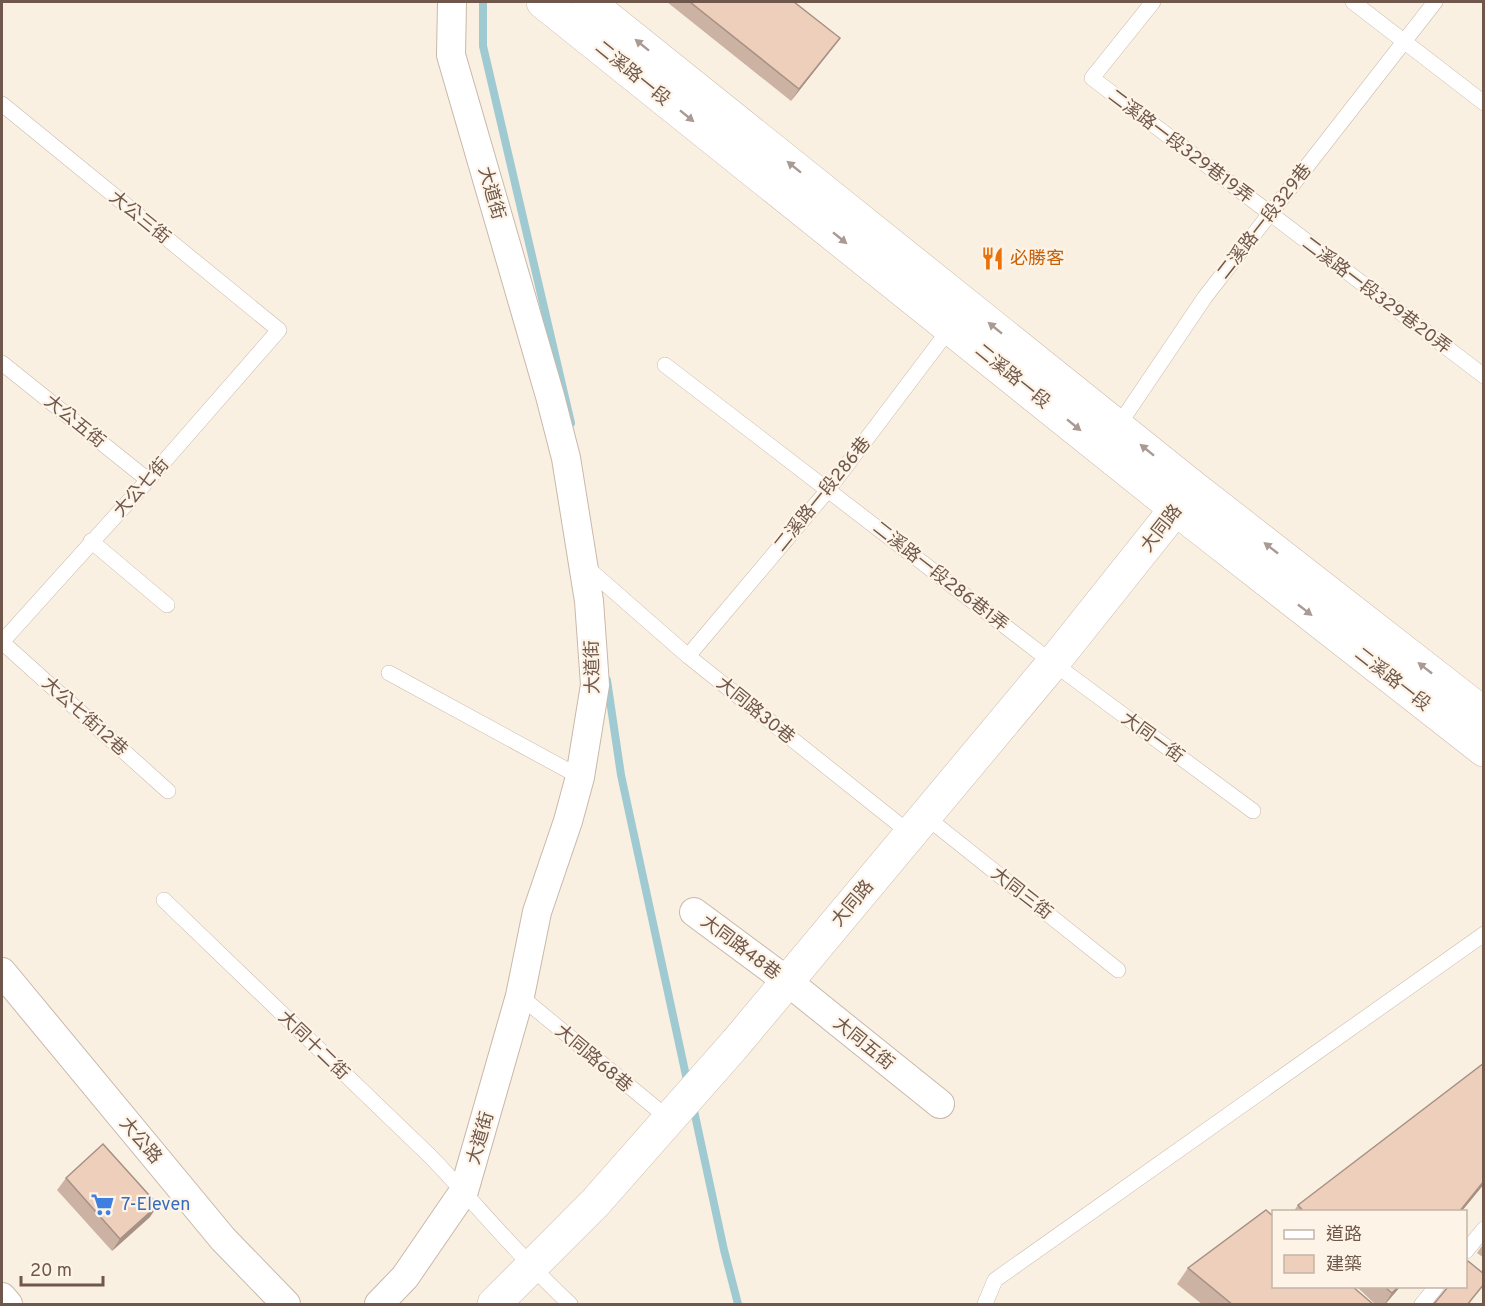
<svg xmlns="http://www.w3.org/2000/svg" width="1485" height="1306" font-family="Overpass,'Noto Sans TC',sans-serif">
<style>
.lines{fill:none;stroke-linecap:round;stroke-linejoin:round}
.stream{stroke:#9fcad2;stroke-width:8}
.lane-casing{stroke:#c9b8aa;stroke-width:16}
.street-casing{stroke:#c9b8aa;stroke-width:30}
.secondary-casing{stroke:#cebaaa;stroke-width:34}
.lane{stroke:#fff;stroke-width:15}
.street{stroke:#fff;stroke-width:28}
.secondary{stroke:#fff;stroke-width:33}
.wall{fill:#ccb2a2}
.shaded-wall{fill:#a69184}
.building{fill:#edcfbc;stroke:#a69184;stroke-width:1.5}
.oneway{fill:#a99a93}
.labels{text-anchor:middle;stroke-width:4.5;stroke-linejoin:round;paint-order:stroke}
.street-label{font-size:18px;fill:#6f574b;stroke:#fdf4e7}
.food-label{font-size:18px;fill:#c56008;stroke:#fdf4e7;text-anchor:start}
.shop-label{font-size:18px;fill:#366cbe;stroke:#fdf4e7;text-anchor:start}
</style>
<rect width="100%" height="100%" fill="#faf0e2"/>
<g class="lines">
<path class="stream" d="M483 2V46L571 423
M607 680 621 775 688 1085
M693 1106 724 1250 738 1304"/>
<defs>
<path id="lane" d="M1153 2 1092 78 1484 376
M1353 2 1484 103
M2 104 279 330 148 480 2 642
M2 363 148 480
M665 365 1053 663 1253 811
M1116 429 1205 297 1435 2
M91 541 167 605
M584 565 688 656 911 834
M2 642 168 791
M688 656 828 490 951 327
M389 673 580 777
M925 816 1118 970
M164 900 431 1157C478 1206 520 1258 570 1304
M520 996 669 1119
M1466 1251 1484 1229
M985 1304 995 1280 1484 934
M1422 1304 1437 1286"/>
<path id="street" d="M694 912 787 981 940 1104
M2 972 223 1239 286 1304
M2 1297 8 1304
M379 1304 405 1277 464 1191 520 996 537 912 568 821 580 777 595 685 589 601 566 458 550 396 451 55 452 2"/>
<path id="secondary" d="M543 2 1176 509 1484 750
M588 2 1193 487 1484 714
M494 1304 595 1203 736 1043 1053 663 1190 491"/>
</defs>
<use href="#lane" class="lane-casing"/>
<use href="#street" class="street-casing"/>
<use href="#secondary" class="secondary-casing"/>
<use href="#lane" class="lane"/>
<use href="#street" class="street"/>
<use href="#secondary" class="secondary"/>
</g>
<path class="wall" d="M667 2H794L840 38 791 101Z
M66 1178 150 1217 112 1251 57 1190Z
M1484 1184 1461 1212H1293L1298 1205Z
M1484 1243V1258L1477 1253Z
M1188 1268 1374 1305H1203L1177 1284Z
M1357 1287H1400L1385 1305H1376Z"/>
<path class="shaded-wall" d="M840 38 831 50 791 101 799 89Z
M1484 1181V1184L1461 1212H1459Z
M158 1205 150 1217 112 1251 120 1239Z
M1398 1287H1400L1384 1305 1392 1293Z"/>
<path class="building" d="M690 2H794L840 38 799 89Z
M1484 1063V1181L1459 1212H1304L1298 1205Z
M103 1144 158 1205 120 1239 66 1178Z
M1266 1210 1274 1217V1287H1353L1374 1305H1233L1188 1268Z
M1468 1261 1484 1274V1284L1467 1305H1433L1448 1287H1466V1264Z
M1385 1287H1398L1392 1293Z"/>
<defs><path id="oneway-solid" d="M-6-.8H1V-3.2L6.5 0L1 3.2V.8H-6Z" transform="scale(1.5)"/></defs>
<g class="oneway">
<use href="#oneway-solid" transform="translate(642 45) rotate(-141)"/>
<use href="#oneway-solid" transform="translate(687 116) rotate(39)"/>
<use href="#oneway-solid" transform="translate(794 167) rotate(-141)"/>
<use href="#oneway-solid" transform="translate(840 238) rotate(39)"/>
<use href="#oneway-solid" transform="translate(995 328) rotate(-141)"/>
<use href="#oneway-solid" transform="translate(1074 425) rotate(39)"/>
<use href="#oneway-solid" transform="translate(1147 450) rotate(-141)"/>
<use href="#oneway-solid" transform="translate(1271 548) rotate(-142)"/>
<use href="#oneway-solid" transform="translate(1305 610) rotate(38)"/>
<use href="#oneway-solid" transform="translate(1425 668) rotate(-142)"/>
</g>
<defs>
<symbol id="restaurant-bare" viewBox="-9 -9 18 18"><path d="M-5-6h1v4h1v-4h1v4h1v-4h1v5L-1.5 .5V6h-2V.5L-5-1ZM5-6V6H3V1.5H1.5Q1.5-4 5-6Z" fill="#e8710a" stroke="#fdf4e7" stroke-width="2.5" paint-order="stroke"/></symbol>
<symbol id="supermarket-bare" viewBox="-9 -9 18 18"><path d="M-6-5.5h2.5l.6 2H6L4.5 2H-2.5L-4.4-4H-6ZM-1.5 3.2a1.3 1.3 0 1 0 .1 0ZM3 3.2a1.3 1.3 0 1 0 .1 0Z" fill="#3f7fe0" stroke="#fdf4e7" stroke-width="2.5" paint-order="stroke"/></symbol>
</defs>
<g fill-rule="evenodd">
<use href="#restaurant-bare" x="976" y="242" width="33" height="33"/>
<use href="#supermarket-bare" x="86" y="1188" width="33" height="33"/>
</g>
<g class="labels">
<g class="street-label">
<text transform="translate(633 73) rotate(39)" y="6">二溪路一段</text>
<text transform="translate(1181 146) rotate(37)" y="6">二溪路一段329巷19弄</text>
<text transform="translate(492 193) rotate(74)" y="6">大道街</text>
<text transform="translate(140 217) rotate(39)" y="6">大公三街</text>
<text transform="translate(1264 221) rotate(-52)" y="6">二溪路一段329巷</text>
<text transform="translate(1377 295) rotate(37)" y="6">二溪路一段329巷20弄</text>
<text transform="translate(1013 376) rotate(39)" y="6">二溪路一段</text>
<text transform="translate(75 421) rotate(39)" y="6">大公五街</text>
<text transform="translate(141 487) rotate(-48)" y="6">大公七街</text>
<text transform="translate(822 494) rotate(-51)" y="6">二溪路一段286巷</text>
<text transform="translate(1161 528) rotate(-52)" y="6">大同路</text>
<text transform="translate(941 576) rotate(38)" y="6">二溪路一段286巷1弄</text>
<text transform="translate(592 667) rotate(-91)" y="6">大道街</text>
<text transform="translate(1393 679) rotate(38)" y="6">二溪路一段</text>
<text transform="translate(756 710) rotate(39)" y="6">大同路30巷</text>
<text transform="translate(85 716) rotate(42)" y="6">大公七街12巷</text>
<text transform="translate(1153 737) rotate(36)" y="6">大同一街</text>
<text transform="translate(1022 893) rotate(38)" y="6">大同三街</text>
<text transform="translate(852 903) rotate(-50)" y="6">大同路</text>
<text transform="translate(741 947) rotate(37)" y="6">大同路48巷</text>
<text transform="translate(864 1043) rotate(39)" y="6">大同五街</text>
<text transform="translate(314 1045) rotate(44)" y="6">大同十二街</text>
<text transform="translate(594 1058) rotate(40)" y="6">大同路68巷</text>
<text transform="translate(480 1138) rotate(-74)" y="6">大道街</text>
<text transform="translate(141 1140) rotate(50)" y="6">大公路</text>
</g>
<g class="food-label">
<text x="1010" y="264">必勝客</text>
</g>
<g class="shop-label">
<text x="121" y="1210">7-Eleven</text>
</g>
</g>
<rect width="1485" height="1306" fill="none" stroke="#6f574b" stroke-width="6"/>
<rect x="1272" y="1210" width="195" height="78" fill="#fdf4e7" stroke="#c4b5a9" stroke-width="1.5"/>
<rect x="1284" y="1230" width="30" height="9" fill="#ffffff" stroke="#c4b5a9" stroke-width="1.5"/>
<text x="1326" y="1240" font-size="18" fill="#6f574b">道路</text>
<rect x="1284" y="1255" width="30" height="18" fill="#edcfbc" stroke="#c4b5a9" stroke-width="1.5"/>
<text x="1326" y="1270" font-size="18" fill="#6f574b">建築</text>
<path d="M21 1276v9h82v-9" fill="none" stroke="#6f574b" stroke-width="3"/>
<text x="30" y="1276" font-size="18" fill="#6f574b" stroke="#fdf4e7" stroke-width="4.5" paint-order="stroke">20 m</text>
</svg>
